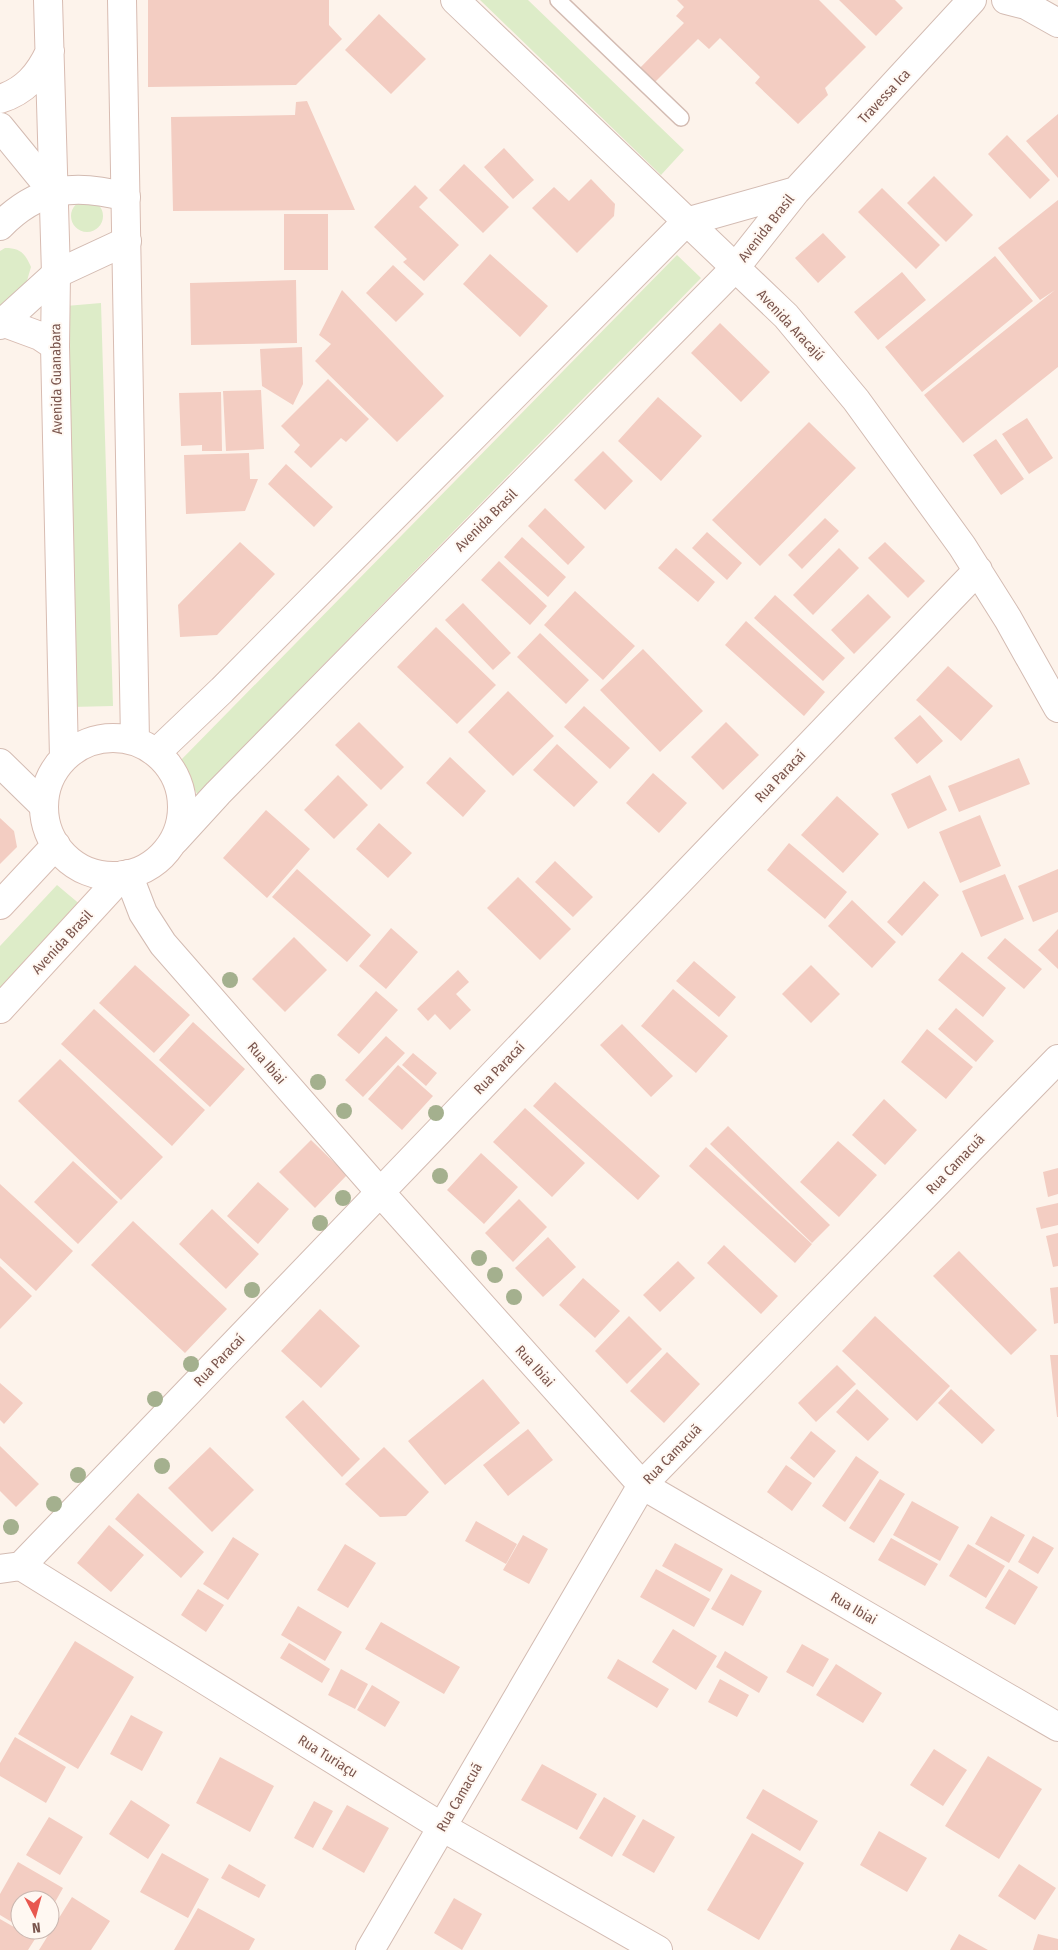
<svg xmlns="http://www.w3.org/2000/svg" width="1058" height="1950" font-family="'Fira Sans Condensed',sans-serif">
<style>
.green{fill:#ddecc8}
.building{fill:#f3cdc2}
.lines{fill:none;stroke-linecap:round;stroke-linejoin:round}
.service-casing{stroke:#d3bbb2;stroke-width:18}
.minor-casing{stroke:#d3bbb2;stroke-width:30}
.tertiary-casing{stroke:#d3bbb2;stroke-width:30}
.secondary-casing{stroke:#d8bcb2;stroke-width:30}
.service{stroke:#fff;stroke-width:15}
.minor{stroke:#fff;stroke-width:28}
.tertiary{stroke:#fff;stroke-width:28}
.secondary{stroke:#fff;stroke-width:28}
.tree{fill:#a4b08e}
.labels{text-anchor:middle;stroke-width:4;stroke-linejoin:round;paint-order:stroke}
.street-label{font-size:14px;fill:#7a554d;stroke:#fff8f2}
</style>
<rect width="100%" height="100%" fill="#fdf3eb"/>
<path class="green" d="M480 0H528L684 150 661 175Z
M71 216a16 16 0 1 1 32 0a16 16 0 1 1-32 0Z
M5 248C20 248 25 253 31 267L26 284 0 312V251Z
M677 255 701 278 197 794 180 761Z
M101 303 113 706 71 707 66 306Z
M57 885 82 906 0 994V946Z"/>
<path class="building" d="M148 0H329V25L342 39 296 85 148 87Z
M677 0H819L866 47 825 88 828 95 798 124 755 83 760 77 720 38 709 49 698 39 652 85 637 71 684 23 676 16 684 7Z
M839 0H895L903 8 876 36Z
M379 14 426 59 391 94 345 50Z
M307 101 355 210 173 211 171 117 295 115 296 102Z
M1058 114V178L1026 141Z
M1007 135 1050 180 1030 199 988 154Z
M504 148 534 180 513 199 484 167Z
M464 164 509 207 483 233 439 190Z
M934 176 973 215 946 242 907 203Z
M591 179 615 204 614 216 577 253 532 208 554 187 569 201Z
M415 185 428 198 419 207 459 245 424 281 403 262 407 259 374 227Z
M882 188 940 245 916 269 858 212Z
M1058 200V367L963 443 924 395 1055 290 1040 300 998 248Z
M284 214H328V270H284Z
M823 233 846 257 818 283 795 258Z
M490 254 548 306 520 337 463 284Z
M995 256 1033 301 922 392 885 347Z
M393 265 424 294 396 322 366 293Z
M902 272 926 300 878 340 854 312Z
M296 280 297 343 191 345 190 283Z
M342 290 444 396 397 442 315 361 331 344 319 335Z
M720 323 770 372 741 402 691 353Z
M302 347 303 384 293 405 262 386 260 349Z
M328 379 369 419 346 442 341 438 311 468 294 452 300 445 281 426Z
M261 390 264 449 226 451 223 391Z
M221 392 222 451H202V445L181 446 179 393Z
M658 397 702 436 661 481 618 441Z
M1027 418 1053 458 1029 474 1002 434Z
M809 422 856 468 760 566 712 520Z
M996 439 1024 479 1001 495 973 455Z
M603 451 633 481 605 510 574 480Z
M249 453 250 479H258L245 511 186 514 184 455Z
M286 464 333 507 314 527 268 484Z
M545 508 585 547 568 565 528 526Z
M825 518 839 531 802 569 788 555Z
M707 532 742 563 727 580 692 548Z
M522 537 566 577 548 597 504 557Z
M240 542 275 574 217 635 180 637 178 605Z
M885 542 925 581 908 598 868 558Z
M676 548 715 582 698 602 658 568Z
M839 548 859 568 813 615 793 595Z
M499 561 547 606 530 625 481 580Z
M575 591 635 646 603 680 544 625Z
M868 594 891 617 854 654 831 630Z
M775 595 845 658 823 681 754 618Z
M463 603 511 653 493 670 445 620Z
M746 621 825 692 804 716 725 645Z
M436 627 496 685 457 724 397 667Z
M540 633 589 680 566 704 517 657Z
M643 649 703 711 660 752 600 690Z
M948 666 993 706 961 741 916 700Z
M508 691 554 736 513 776 468 732Z
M584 706 630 748 610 769 564 727Z
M920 715 943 741 917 764 894 738Z
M359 722 404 767 381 790 335 745Z
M726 722 759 755 723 790 691 757Z
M557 744 598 782 574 807 533 770Z
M450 757 486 791 463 817 426 783Z
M1019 758 1030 784 959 812 948 786Z
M653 773 687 803 659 833 626 803Z
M338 775 368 805 334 839 304 810Z
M930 775 947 810 908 829 891 794Z
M837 796 879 834 843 873 801 835Z
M266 810 310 849 267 898 223 858Z
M980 815 1001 866 960 883 939 832Z
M0 818 14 831 17 847 0 864Z
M379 823 412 853 388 878 356 849Z
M789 843 847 892 825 919 767 870Z
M555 861 593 897 573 917 535 882Z
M297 869 371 935 347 962 272 897Z
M1058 869V912L1033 922 1018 886Z
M1005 874 1024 919 981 937 962 891Z
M518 877 571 929 540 960 487 908Z
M924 881 939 895 902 936 887 922Z
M852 900 896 942 872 968 828 926Z
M391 928 418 952 386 989 359 966Z
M1058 929V969L1038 950Z
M294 937 327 970 285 1012 252 979Z
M1005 938 1042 969 1024 989 987 958Z
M962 952 1006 988 983 1017 938 980Z
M694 961 736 997 719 1017 676 981Z
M135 965 190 1015 154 1053 99 1003Z
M811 965 840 994 811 1023 782 994Z
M458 970 469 982 456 994 471 1010 450 1030 435 1014 428 1021 417 1009Z
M673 989 728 1036 696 1073 641 1026Z
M376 991 398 1010 359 1054 337 1035Z
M956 1008 994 1041 976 1062 938 1029Z
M94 1009 205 1110 172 1146 61 1044Z
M193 1022 245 1069 210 1107 159 1060Z
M622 1024 673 1076 651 1097 600 1045Z
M927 1029 973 1067 946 1099 901 1062Z
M386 1036 405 1053 363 1097 345 1080Z
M413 1053 437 1073 426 1086 402 1065Z
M60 1059 163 1157 121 1200 18 1101Z
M398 1065 433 1096 402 1130 368 1099Z
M555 1082 660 1176 638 1200 533 1106Z
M884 1099 917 1130 885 1165 852 1135Z
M525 1108 585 1163 552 1197 493 1142Z
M728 1126 830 1225 812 1243 710 1144Z
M311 1140 347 1175 315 1208 279 1172Z
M838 1141 877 1175 839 1217 800 1182Z
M706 1147 812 1244 795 1263 689 1166Z
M481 1153 518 1187 484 1224 447 1190Z
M73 1161 118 1202 78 1244 34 1202Z
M1058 1168V1194L1048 1197 1043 1172Z
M258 1182 289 1209 258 1244 227 1216Z
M0 1184 73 1251 36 1291 0 1258Z
M519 1199 547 1227 513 1262 485 1233Z
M1058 1203V1225L1041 1229 1036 1208Z
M212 1209 259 1254 226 1289 179 1244Z
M133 1221 227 1309 185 1353 91 1265Z
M1058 1233V1266L1053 1267 1046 1236Z
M548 1237 576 1267 543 1297 515 1268Z
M724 1245 778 1296 761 1314 707 1263Z
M959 1251 1037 1330 1011 1355 933 1276Z
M678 1261 695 1278 660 1312 643 1295Z
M0 1266 32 1296 0 1329Z
M583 1278 620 1311 595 1338 559 1305Z
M1058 1287V1323L1054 1324 1050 1288Z
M320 1309 360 1346 321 1388 281 1351Z
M629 1316 662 1349 627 1384 595 1351Z
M875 1316 950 1386 917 1421 842 1351Z
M667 1352 700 1384 664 1423 630 1391Z
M1050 1355H1058V1417H1057Z
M837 1365 856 1384 816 1422 798 1403Z
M483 1379 520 1423 445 1485 408 1441Z
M0 1383 23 1403 4 1424 0 1420Z
M857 1389 889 1419 868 1441 836 1412Z
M951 1389 995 1430 982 1444 938 1403Z
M303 1400 360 1459 342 1477 285 1417Z
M528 1429 553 1460 508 1496 483 1465Z
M811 1431 836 1451 814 1478 790 1458Z
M0 1446 39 1484 16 1507 0 1491Z
M210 1447 254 1490 212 1532 168 1488Z
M384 1447 429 1492 406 1516 380 1517 345 1484Z
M856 1456 879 1472 845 1522 822 1506Z
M786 1465 812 1483 792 1511 767 1492Z
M880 1479 905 1494 874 1543 849 1528Z
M138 1493 204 1552 181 1578 115 1519Z
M912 1501 959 1527 940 1561 893 1535Z
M991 1516 1025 1535 1009 1563 975 1544Z
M476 1521 517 1544 506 1564 465 1541Z
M109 1525 144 1555 111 1592 77 1563Z
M523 1535 548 1549 529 1584 503 1570Z
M1033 1536 1054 1548 1038 1574 1018 1562Z
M233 1537 259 1554 228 1600 203 1584Z
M891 1538 938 1564 925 1586 878 1560Z
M675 1543 723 1569 710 1592 662 1566Z
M345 1544 376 1563 348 1608 317 1590Z
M968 1544 1005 1566 986 1598 949 1576Z
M656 1569 710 1599 694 1627 640 1597Z
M1009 1569 1038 1587 1015 1625 985 1608Z
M731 1574 762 1591 743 1626 711 1609Z
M198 1589 224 1605 206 1632 181 1615Z
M298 1606 342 1632 325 1661 281 1635Z
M381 1622 460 1667 444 1694 365 1649Z
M673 1629 717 1656 696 1690 652 1662Z
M75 1641 134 1677 78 1769 18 1734Z
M289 1643 330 1669 322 1683 280 1658Z
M802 1644 829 1659 813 1687 786 1672Z
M725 1651 768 1677 759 1693 716 1667Z
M618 1659 669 1689 657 1708 607 1678Z
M836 1664 882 1693 863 1723 816 1695Z
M341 1669 368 1684 355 1709 328 1695Z
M720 1679 749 1695 737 1717 708 1702Z
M372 1685 400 1702 385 1727 357 1710Z
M131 1715 163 1732 142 1771 110 1754Z
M15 1737 66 1767 46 1803 0 1776V1763Z
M934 1749 967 1770 943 1806 910 1785Z
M988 1756 1042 1789 999 1859 945 1826Z
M220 1757 274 1786 250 1832 196 1803Z
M542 1764 597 1794 577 1830 521 1800Z
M763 1789 818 1821 800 1851 746 1818Z
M604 1797 636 1816 612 1857 579 1838Z
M131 1800 170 1825 148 1859 109 1834Z
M314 1801 333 1811 313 1848 294 1838Z
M347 1805 389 1828 364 1873 322 1849Z
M49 1817 83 1837 60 1875 26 1855Z
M643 1819 675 1837 654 1873 622 1855Z
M879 1831 927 1858 907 1892 860 1865Z
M752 1833 804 1863 759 1940 707 1910Z
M162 1853 209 1879 188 1918 140 1892Z
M18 1862 63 1888 50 1911V1900H20V1927L0 1915V1894Z
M229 1864 266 1885 259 1898 221 1878Z
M1019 1864 1056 1888 1035 1920 998 1896Z
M72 1897 110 1921 91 1950H39Z
M454 1898 482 1914 462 1950 434 1933Z
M198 1908 255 1939 249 1950H174Z
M0 1919 35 1939 28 1950H0Z
M959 1934 988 1950H950Z
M1038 1934 1058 1939V1950H1033Z"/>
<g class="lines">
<defs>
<path id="service" d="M558 0 681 118"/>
<path id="minor" d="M455 0 786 316 856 400 962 546 1008 619 1058 708
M0 127 53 192
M0 763 44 806
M128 874 143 913 163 944 380 1192 642 1485 1058 1727
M21 1566 978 570
M0 1569 21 1566 442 1827 658 1950
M370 1950 642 1485 1058 1059"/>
<path id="tertiary" d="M1006 0 1026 5 1058 23
M0 226C38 187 75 183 126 197
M0 325 56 274 127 241
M157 752 222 690 686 222 796 191
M175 840 218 793 735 268 796 191 972 0"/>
<path id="secondary" d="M48 0 56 274 55 346 64 758
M122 0 135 741
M0 99C25 91 39 75 50 51
M2 322 40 336 55 346
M44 807a69 69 0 1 1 138 0a69 69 0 1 1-138 0Z
M0 905 56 845
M0 1009 123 875"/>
</defs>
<use href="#service" class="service-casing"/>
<use href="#minor" class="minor-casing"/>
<use href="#tertiary" class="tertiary-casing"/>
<use href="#secondary" class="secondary-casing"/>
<use href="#service" class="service"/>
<use href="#minor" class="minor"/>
<use href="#tertiary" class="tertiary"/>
<use href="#secondary" class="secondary"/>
</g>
<g class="tree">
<circle cx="230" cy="980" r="8"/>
<circle cx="318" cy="1082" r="8"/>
<circle cx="344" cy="1111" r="8"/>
<circle cx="436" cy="1113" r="8"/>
<circle cx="440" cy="1176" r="8"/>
<circle cx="343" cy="1198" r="8"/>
<circle cx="320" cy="1223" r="8"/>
<circle cx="479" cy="1258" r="8"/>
<circle cx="495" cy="1275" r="8"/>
<circle cx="252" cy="1290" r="8"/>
<circle cx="514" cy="1297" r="8"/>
<circle cx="191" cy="1364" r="8"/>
<circle cx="155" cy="1399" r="8"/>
<circle cx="162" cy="1466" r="8"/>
<circle cx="78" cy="1475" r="8"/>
<circle cx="54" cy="1504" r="8"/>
<circle cx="11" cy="1527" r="8"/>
</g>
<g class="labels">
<g class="street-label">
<text transform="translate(884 96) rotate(-47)" y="5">Travessa Ica</text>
<text transform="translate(766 228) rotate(-52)" y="5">Avenida Brasil</text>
<text transform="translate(791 325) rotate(47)" y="5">Avenida Aracajú</text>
<text transform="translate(56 379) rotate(-91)" y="5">Avenida Guanabara</text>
<text transform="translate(486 520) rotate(-45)" y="5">Avenida Brasil</text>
<text transform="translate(780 776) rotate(-46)" y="5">Rua Paracaí</text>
<text transform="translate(62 942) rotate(-47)" y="5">Avenida Brasil</text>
<text transform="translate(267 1063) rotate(49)" y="5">Rua Ibiai</text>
<text transform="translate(499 1068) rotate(-46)" y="5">Rua Paracaí</text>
<text transform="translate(955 1164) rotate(-46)" y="5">Rua Camacuã</text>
<text transform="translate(219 1360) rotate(-46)" y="5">Rua Paracaí</text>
<text transform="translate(535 1366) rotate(48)" y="5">Rua Ibiai</text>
<text transform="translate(672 1454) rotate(-46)" y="5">Rua Camacuã</text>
<text transform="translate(854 1608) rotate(30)" y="5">Rua Ibiai</text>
<text transform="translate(328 1756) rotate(32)" y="5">Rua Turiaçu</text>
<text transform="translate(459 1797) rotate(-60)" y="5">Rua Camacuã</text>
</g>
</g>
<g transform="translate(35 1915) rotate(174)"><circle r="24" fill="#fff8f2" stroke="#cab7b0"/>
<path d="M0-4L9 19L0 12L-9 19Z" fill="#e85850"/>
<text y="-8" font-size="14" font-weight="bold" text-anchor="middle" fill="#7a554d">N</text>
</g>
</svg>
